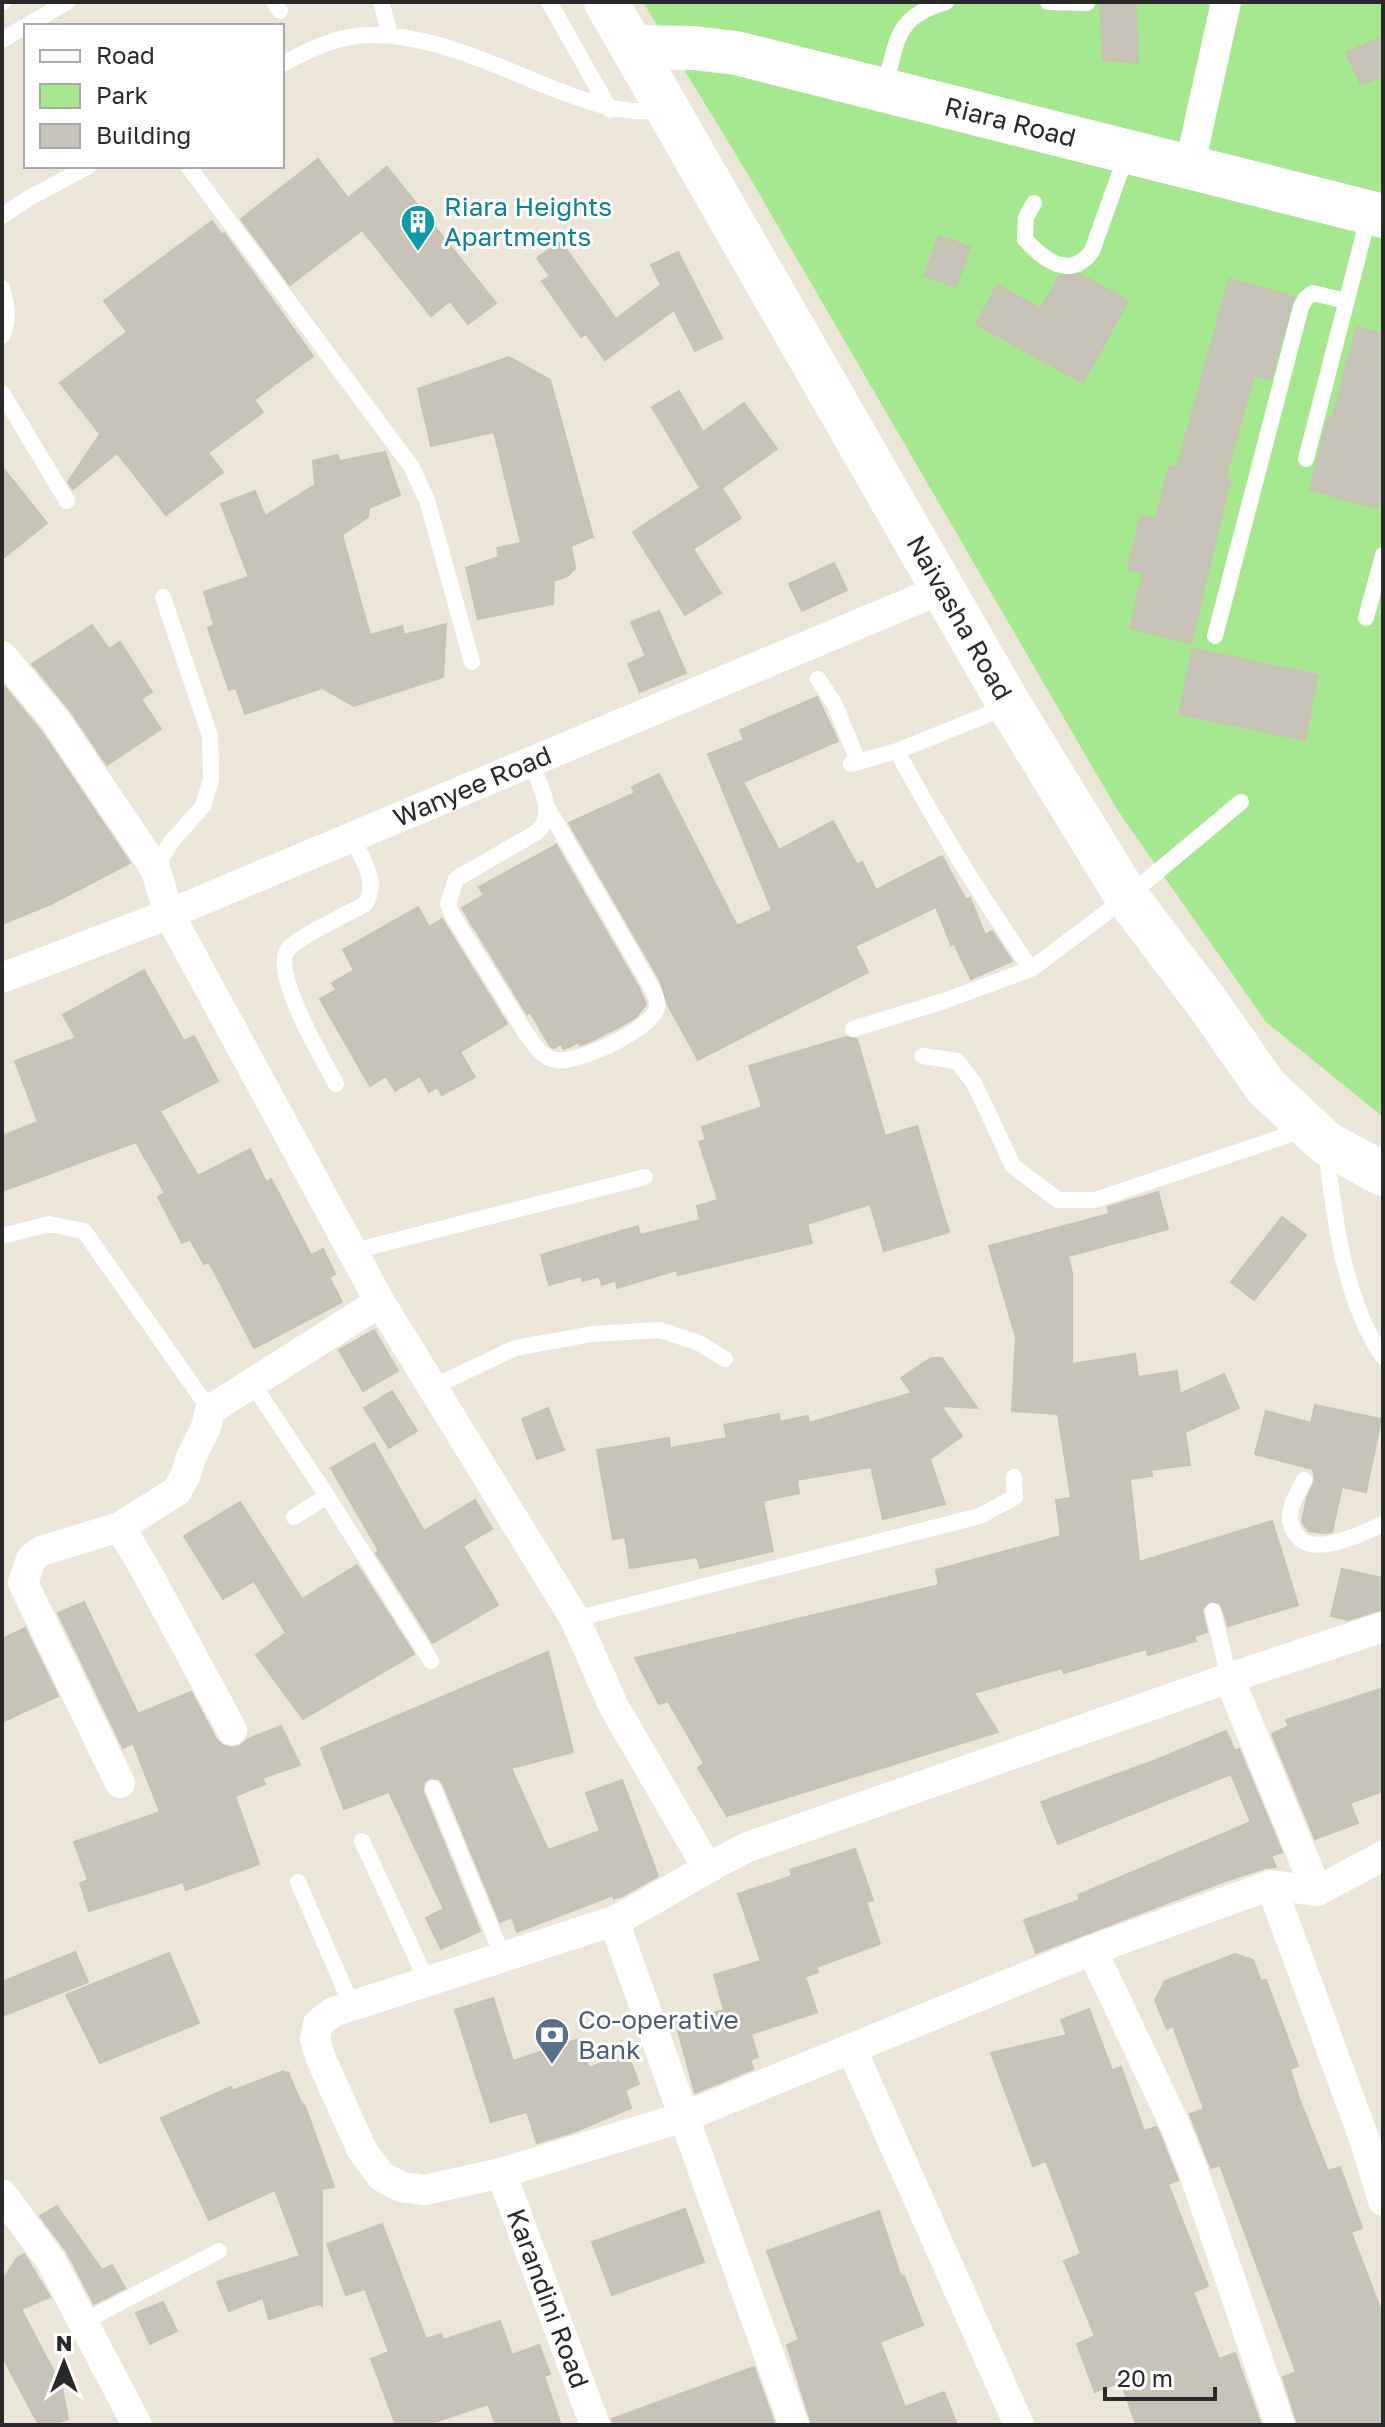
<svg xmlns="http://www.w3.org/2000/svg" width="1385" height="2427" font-family="'Golos Text',sans-serif">
<style>
.green{fill:#a6e890}
.building{fill:#c7c3b9;stroke:#c8c2b3;stroke-width:2}
.lines{fill:none;stroke-linecap:round;stroke-linejoin:round}
.lane{stroke:#fff;stroke-width:16}
.street{stroke:#fff;stroke-width:30}
.secondary{stroke:#fff;stroke-width:44}
.labels{text-anchor:middle;stroke-width:6;stroke-linejoin:round;paint-order:stroke}
.street-label{font-size:26px;fill:#292929;stroke:#fff}
.culture-label{font-size:26px;fill:#0d838f;stroke:#fff;text-anchor:start}
.service-label{font-size:26px;fill:#4e5e75;stroke:#fff;text-anchor:start}
</style>
<rect width="100%" height="100%" fill="#ece6d9"/>
<path class="green" d="M643 2H1383V1117L1266 1022 1118 811 747 173Z"/>
<path class="building" d="M1100 2H1136L1138 63 1103 60Z
M1383 37V76L1361 85 1346 52Z
M318 159 348 198 387 167 496 303 468 324 450 301 431 316 362 230 290 285 241 219Z
M212 221 222 235 224 233 313 356 254 400 263 412 208 453 223 472 166 515 117 453 73 489 68 482 100 434 60 383 127 332 104 301Z
M939 236 970 247 956 287 924 276Z
M561 242 616 319 661 285 651 265 678 252 722 338 695 351 674 310 605 360 586 334 581 337 542 281 550 276 537 258Z
M1080 274 1128 301 1083 383 976 324 997 285 1041 309 1059 276Z
M1229 279 1294 297 1271 379 1254 375 1225 479 1230 480 1191 643 1130 628 1143 573 1128 569 1141 515 1156 519 1169 466 1177 468Z
M1357 327 1383 334V486L1377 508 1310 490 1328 418 1332 420Z
M509 357 550 380 593 537 571 546 575 568 568 576 554 581 553 604 478 619 466 568 499 557 497 548 521 543 494 432 431 446 418 389Z
M679 391 703 432 744 403 777 449 722 488 741 518 693 549 721 593 685 615 633 532 700 488 652 407Z
M385 452 400 495 369 508 368 517 342 535 370 635 402 626 404 635 446 624 443 677 354 706 322 688 245 714 236 688 229 690 208 628 214 625 204 592 249 577 221 504 255 491 265 516 315 485 313 461 337 455 340 461Z
M2 467 47 523 2 559Z
M834 563 847 590 802 611 789 584Z
M659 611 686 673 640 692 628 664 646 656 631 622Z
M92 625 109 649 120 642 152 692 141 699 161 729 107 765 70 710 32 664Z
M1193 649 1318 675 1305 740 1179 714Z
M2 684 41 731 130 863 51 904 2 924Z
M817 697 838 741 743 782 779 850 833 821 857 865 862 862 876 890 942 856 966 900 970 898 985 935 992 931 1012 961 971 979 954 943 951 945 936 907 855 946 868 972 698 1060 668 1005 660 980 569 823 635 793 632 787 659 774 737 926 772 910 708 754 744 740 740 730Z
M556 845 639 988 646 1004 636 1017 623 1025 591 1041 580 1045 579 1042 564 1049 561 1044 554 1048 550 1046 530 1012 527 1014 462 908 484 895 479 887Z
M418 907 429 927 442 919 507 1024 460 1052 475 1077 442 1095 437 1087 429 1092 420 1076 395 1091 386 1076 370 1086 320 999 336 990 332 983 354 970 343 950Z
M144 970 184 1041 194 1036 218 1081 160 1111 198 1176 250 1149 266 1182 271 1179 311 1255 323 1249 335 1274 329 1277 342 1302 254 1348 209 1262 204 1264 190 1239 182 1243 158 1197 165 1193 136 1142 2 1191V1136L38 1122 15 1061 76 1038 63 1015Z
M846 1037 857 1039 885 1136 917 1126 949 1232 884 1251 870 1204 807 1224 812 1243 678 1275 677 1270 617 1288 616 1280 602 1285 599 1276 583 1281 581 1276 549 1285 541 1255 638 1226 640 1235 700 1220 697 1206 718 1200 699 1142 706 1140 702 1127 762 1107 749 1066Z
M1158 1192 1168 1229 1068 1256 1072 1273V1364L1135 1354 1138 1377 1177 1371 1180 1394 1224 1374 1239 1408 1185 1432 1190 1465 1151 1470 1152 1476 1130 1479 1139 1562 1272 1521 1298 1605 1228 1626 1221 1604 1210 1601 1202 1609 1207 1632 1194 1636 1196 1641 1148 1655 1146 1649 1064 1673 1062 1668 974 1693 998 1732 727 1816 698 1768 704 1763 668 1701 659 1704 635 1658 939 1585 936 1570 1061 1536 1056 1500 1071 1498 1058 1414 1012 1411 1016 1337 989 1246 1109 1214 1108 1207Z
M1282 1217 1306 1235 1254 1300 1231 1282Z
M374 1330 398 1371 363 1391 339 1350Z
M931 1358H942L977 1408 941 1406 962 1436 930 1459 945 1504 883 1519 871 1467 797 1480 799 1493 763 1501 773 1551 700 1568 697 1557 630 1568 625 1537 613 1539 597 1450 669 1438 670 1448 727 1438 724 1425 779 1414 780 1422 808 1416 809 1423 912 1393 901 1378Z
M392 1391 417 1431 389 1448 364 1408Z
M1315 1405 1381 1419 1366 1492 1342 1487 1332 1532 1323 1533 1309 1531 1302 1522 1307 1498 1315 1480 1313 1469 1255 1454 1266 1411 1311 1423Z
M548 1408 564 1450 537 1459 522 1419Z
M374 1443 424 1531 475 1500 492 1529 463 1546 498 1605 433 1643 376 1553 379 1551 331 1468Z
M240 1502 302 1599 357 1565 414 1654 303 1719 256 1655 286 1633 254 1581 223 1599 184 1536Z
M1342 1569 1383 1578V1609L1348 1620 1331 1616Z
M84 1602 138 1714 191 1692 216 1739 222 1745 231 1748 240 1746 248 1739 281 1726 300 1765 262 1778 265 1784 235 1796 259 1864 186 1890 183 1882 89 1911 80 1883 88 1880 74 1842 160 1812 133 1743 123 1748 58 1613Z
M25 1628 58 1696 2 1722V1639Z
M548 1652 573 1752 511 1768 548 1850 600 1831 586 1793 622 1780 658 1876 624 1895 614 1899 613 1895 517 1932 512 1917 500 1922 443 1784 439 1779 430 1778 424 1782 423 1792 480 1931 441 1949 426 1918 444 1909 389 1792 344 1809 321 1748Z
M1383 1688V1791L1350 1803 1358 1823 1315 1839 1272 1734 1289 1726 1286 1720Z
M1226 1731 1235 1751 1239 1749 1282 1852 1271 1856 1276 1867 1265 1868 1225 1881 1036 1953 1024 1920 1080 1900 1078 1895 1251 1822 1231 1774 1058 1844 1041 1802 1156 1760Z
M855 1849 873 1900 866 1902 880 1944 816 1967 818 1972 805 1977 817 2012 751 2034 758 2057 750 2060 753 2069 695 2093 676 2023 724 2010 714 1975 761 1961 738 1894 792 1876 790 1870Z
M75 1952 88 1982 2 2016V1982Z
M169 1953 199 2023 100 2063 66 1995Z
M1235 1954 1253 1960 1261 1981 1266 1980 1298 2066 1290 2069 1300 2101 1328 2171 1340 2167 1362 2228 1351 2232 1383 2316V2425H1298L1283 2377 1296 2372 1220 2165 1211 2168 1190 2114 1204 2109 1173 2026 1167 2029 1155 2000 1165 1981Z
M493 1998 513 2061 579 2039 589 2068 627 2053 639 2084 625 2090 631 2108 576 2131 537 2143 527 2112 491 2122 455 2010Z
M1089 2009 1112 2070 1121 2067 1144 2131 1156 2127 1158 2130 1178 2180 1168 2184 1208 2286 1193 2292 1219 2359 1235 2353 1261 2425H1136L1121 2382 1095 2392 1077 2344 1095 2336 1064 2261 1081 2254 1046 2161 1033 2166 991 2053 1067 2035 1061 2020Z
M284 2071 285 2074 288 2072 301 2103 305 2106 334 2187 322 2189V2306L318 2304 269 2319 263 2298 229 2311 217 2282 300 2256 275 2190 209 2220 161 2118 231 2087 232 2091Z
M57 2206 102 2270 112 2265 125 2288 94 2304 67 2252 40 2216Z
M685 2209 704 2262 612 2295 592 2242Z
M879 2211 901 2277 904 2276 923 2325 880 2342 905 2407 944 2392 957 2425H812L787 2345 799 2340 767 2251Z
M382 2224 426 2339 441 2334 443 2340 500 2321 512 2355 539 2345 550 2374 544 2376 561 2425H496L488 2404 426 2425H396L371 2359 389 2352 365 2289 346 2295 327 2244Z
M24 2254 50 2297 21 2309 62 2387 68 2419 51 2425H39L2 2356V2273L4 2278 17 2258Z
M163 2302 177 2331 150 2344 136 2313Z
M754 2367 775 2425H613L612 2419Z"/>
<g class="lines">
<path class="lane" d="M2 2H3
M274 2 280 11
M381 2 390 34
M549 2 610 110
M1048 2 1087 3
M2 40 67 2
M282 64C304 53 326 41 350 37 417 25 500 68 562 92 597 105 626 115 663 110
M884 89C898 42 893 17 946 2
M188 166 411 466 427 500 472 662
M1034 203 1026 217 1025 239C1044 261 1071 280 1092 251L1127 153
M2 216 29 198 89 166
M2 288C7 306 10 319 2 336
M2 393 67 501
M1306 459 1369 214
M1366 618 1383 555
M1215 636 1301 307 1306 298 1313 293 1346 301
M818 679 834 703 856 756 851 764 897 751 1009 706
M897 751C937 826 983 900 1031 969
M530 761C539 784 560 817 534 834L456 879 448 904 453 916 527 1035C534 1045 542 1057 555 1060 575 1065 654 1029 657 1007 658 999 653 990 649 983L547 807
M155 868 171 842 203 806 211 779 210 736 163 597
M853 1029 944 1001 1031 969 1127 897 1241 802
M923 1056 957 1061 974 1083 1013 1166 1058 1200H1095L1306 1129
M336 1084C323 1059 269 970 289 948 303 934 346 915 365 904 380 883 361 856 351 836
M1326 1149C1334 1216 1344 1301 1383 1357
M2 1236 49 1224 84 1231 210 1410
M354 1251 645 1177
M252 1383 327 1496 431 1661
M433 1387 515 1348 592 1334 660 1330 699 1343 725 1359
M1304 1480C1295 1498 1283 1515 1295 1533 1311 1560 1362 1533 1383 1524
M294 1517 327 1496
M1213 1611 1229 1678
M575 1619 980 1516 1015 1497 1014 1477
M433 1788 503 1957
M362 1841 427 1981
M298 1882 352 2006
M83 2322 219 2251"/>
<g class="street">
<path d="M1189 169 1226 2"/>
<path d="M2 656 55 720 155 868 169 914 380 1302 575 1619 614 1707 707 1867"/>
<path id="s1" d="M2 978 169 914 942 589"/>
<path d="M120 1527 144 1567 232 1730"/>
<path d="M1383 1627 1229 1678 748 1847C702 1869 660 1898 614 1921L333 2012 318 2024 315 2039 321 2059 362 2150 381 2176 401 2187 425 2190 501 2173 684 2117 1092 1950 1271 1885 1317 1891 1383 1856"/>
<path d="M1229 1678 1317 1891"/>
<path d="M120 1783 23 1583 31 1559 41 1551 120 1527 177 1491 186 1474 191 1457 206 1427 210 1410 380 1302"/>
<path d="M1271 1885 1365 2141 1383 2201"/>
<path d="M614 1921 794 2425"/>
<path d="M1092 1950 1174 2123 1194 2173 1280 2425"/>
<path d="M852 2050 1019 2425"/>
<path id="s2" d="M501 2173 595 2425"/>
<path d="M2 2194 51 2261 137 2425"/>
</g>
<g class="secondary">
<path id="s3" d="M606 2 1010 706 1127 897 1208 1004 1266 1087 1326 1143 1383 1174"/>
<path id="s4" d="M633 47 693 48 736 53 1383 216"/>
</g>
</g>
<defs>
<symbol id="building-pin" viewBox="-11 -11 22 30"><path d="M0 17L-7.5 6A9.5 9.5 0 1 1 7.5 6Z" fill="#0f9aa8" stroke="#fff"/><path d="M-4-6H4V6H1V3H-1V6H-4ZM-2.5-4.3h1.7v1.8h-1.7ZM.8-4.3h1.7v1.8H.8ZM-2.5-1h1.7V.8h-1.7ZM.8-1h1.7V.8H.8Z" fill="#fff"/></symbol>
<symbol id="bank-pin" viewBox="-11 -11 22 30"><path d="M0 17L-7.5 6A9.5 9.5 0 1 1 7.5 6Z" fill="#5c6f8a" stroke="#fff"/><path d="M-6-4H6V4H-6ZM0-2.3a2.3 2.3 0 1 0 0 4.6a2.3 2.3 0 1 0 0-4.6Z" fill="#fff"/></symbol>
</defs>
<g fill-rule="evenodd">
<use href="#building-pin" x="398" y="202" width="40" height="54"/>
<use href="#bank-pin" x="532" y="2015" width="40" height="54"/>
</g>
<g class="labels">
<g class="street-label">
<text dy="9" stroke="none"><textPath href="#s4" startOffset="386">Riara Road</textPath></text>
<text dy="9" stroke="none"><textPath href="#s3" startOffset="710">Naivasha Road</textPath></text>
<text dy="9" stroke="none"><textPath href="#s1" startOffset="508">Wanyee Road</textPath></text>
<text dy="9" stroke="none"><textPath href="#s2" startOffset="134">Karandini Road</textPath></text>
</g>
<g class="culture-label">
<text x="444" y="216">Riara Heights<tspan x="444" dy="30">Apartments</tspan></text>
</g>
<g class="service-label">
<text x="578" y="2029">Co-operative<tspan x="578" dy="30">Bank</tspan></text>
</g>
</g>
<rect width="1385" height="2427" fill="none" stroke="#292929" stroke-width="8"/>
<rect x="24" y="24" width="260" height="144" fill="#ffffff" stroke="#a9a9a9" stroke-width="2"/>
<rect x="40" y="50" width="40" height="12" fill="#ffffff" stroke="#a9a9a9" stroke-width="2"/>
<text x="96" y="64" font-size="24" fill="#292929">Road</text>
<rect x="40" y="84" width="40" height="24" fill="#a6e890" stroke="#a9a9a9" stroke-width="2"/>
<text x="96" y="104" font-size="24" fill="#292929">Park</text>
<rect x="40" y="124" width="40" height="24" fill="#c7c3b9" stroke="#a9a9a9" stroke-width="2"/>
<text x="96" y="144" font-size="24" fill="#292929">Building</text>
<g transform="translate(64 2363)" stroke="#ffffff" stroke-width="6" paint-order="stroke">
<path d="M0-6L14 30L0 20L-14 30Z" fill="#292929"/>
<text y="-12" font-size="22" font-weight="bold" text-anchor="middle" fill="#292929">N</text>
</g>
<path d="M1105 2387v12h110v-12" fill="none" stroke="#292929" stroke-width="4"/>
<text x="1117" y="2387" font-size="24" fill="#292929" stroke="#ffffff" stroke-width="6" paint-order="stroke">20 m</text>
</svg>
